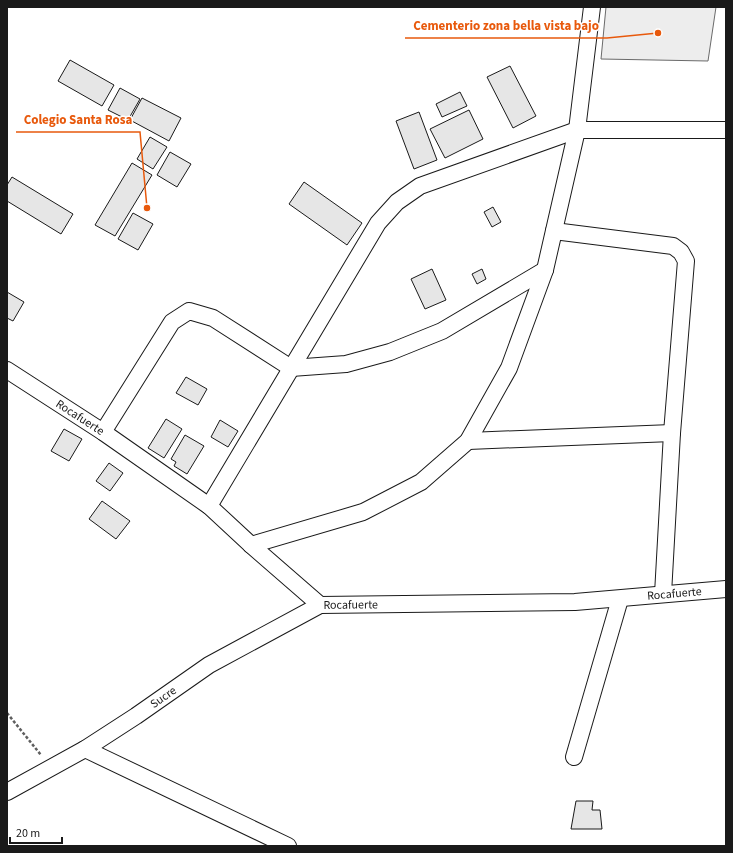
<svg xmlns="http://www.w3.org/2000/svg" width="733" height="853" font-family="'Source Sans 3',sans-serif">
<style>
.built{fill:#ededed;stroke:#6a6a6a}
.building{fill:#e6e6e6;stroke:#1a1a1a}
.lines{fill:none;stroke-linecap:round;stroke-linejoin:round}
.minor-casing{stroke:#1a1a1a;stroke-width:18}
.path{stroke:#5f5f5f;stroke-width:2.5;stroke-dasharray:3 2;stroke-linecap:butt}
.minor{stroke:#fff;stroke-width:16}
.labels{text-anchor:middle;stroke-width:3;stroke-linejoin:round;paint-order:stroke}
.street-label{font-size:12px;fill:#1a1a1a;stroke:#fff}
.leader{fill:none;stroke:#e8590c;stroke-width:1.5}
.callout-dot{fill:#e8590c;stroke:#fff;stroke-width:1.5}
.callout-label{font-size:13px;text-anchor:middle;font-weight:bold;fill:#e8590c;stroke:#fff;stroke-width:3;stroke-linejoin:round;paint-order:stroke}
</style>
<rect width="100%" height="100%" fill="#fff"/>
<path class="built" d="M606 7H716L708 61 601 59Z"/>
<path class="building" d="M70 60 114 85 102 106 58 81Z
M510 66 536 116 513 128 487 77Z
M120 88 140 99 128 120 108 110Z
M460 92 467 106 442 117 436 104Z
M142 98 181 118 169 141 130 120Z
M469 110 483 139 445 158 430 129Z
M419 112 437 160 414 169 396 121Z
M150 137 167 147 153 169 137 159Z
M170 152 191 164 177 187 157 175Z
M132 163 152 175 115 236 95 225Z
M12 177 73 214 61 234 7 201V185Z
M304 182 362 223 347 245 289 204Z
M493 207 501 222 492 227 484 212Z
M133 213 153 224 138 250 118 239Z
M432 269 446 300 425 309 411 279Z
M482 269 486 279 477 284 472 274Z
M7 292 24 302 13 321 7 318Z
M186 377 207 389 198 405 176 393Z
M166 419 182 429 164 458 148 448Z
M220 420 238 431 228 447 211 437Z
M64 429 82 439 69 461 51 451Z
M185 435 204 446 187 474 174 466 176 462 171 459Z
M109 463 123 473 110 491 96 481Z
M102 501 130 521 116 539 89 519Z
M576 801H593L592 810H600L602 829H571Z"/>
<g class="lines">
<defs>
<g id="minor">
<path d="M554 231 673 246 681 252 686 261 672 433 663 594"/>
<path id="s1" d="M7 370 103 432 209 506 251 545 320 605 575 602 726 589"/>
<path d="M103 432 172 322 189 311 213 318 291 368 346 364 390 352 442 331 545 270"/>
<path d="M468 441 672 433"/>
<path d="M209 506 378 223 397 202 420 186 577 130H726"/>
<path d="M251 545 363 512 421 482 468 441 509 368 545 270 577 130 592 7"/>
<path d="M85 749 288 846"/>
<path d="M574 757 620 599"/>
<path id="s2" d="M7 792 85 749 136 716 209 665 320 605"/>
</g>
</defs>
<use href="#minor" class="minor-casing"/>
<path class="path" d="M7 713 41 755"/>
<use href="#minor" class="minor"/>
</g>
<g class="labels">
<g class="street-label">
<text dy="4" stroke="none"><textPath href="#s1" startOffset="87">Rocafuerte</textPath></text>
<text dy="4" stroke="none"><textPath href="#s1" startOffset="747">Rocafuerte</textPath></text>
<text dy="4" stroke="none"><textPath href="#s1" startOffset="423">Rocafuerte</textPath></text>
<text dy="4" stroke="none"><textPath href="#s2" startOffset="183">Sucre</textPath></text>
</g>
</g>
<path class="leader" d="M658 33L607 38H405M147 208L140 132H16"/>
<g class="callout-dot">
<circle cx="658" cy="33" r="4"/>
<circle cx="147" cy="208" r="4"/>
</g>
<g class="callout-label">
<text x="506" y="30">Cementerio zona bella vista bajo</text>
<text x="78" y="124">Colegio Santa Rosa</text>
</g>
<rect width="733" height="853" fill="none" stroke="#1a1a1a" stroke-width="16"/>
<path d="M10 837v6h52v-6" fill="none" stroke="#1a1a1a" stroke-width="2"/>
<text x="16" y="837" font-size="12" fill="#1a1a1a" stroke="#ffffff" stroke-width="3" paint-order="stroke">20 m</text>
</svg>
